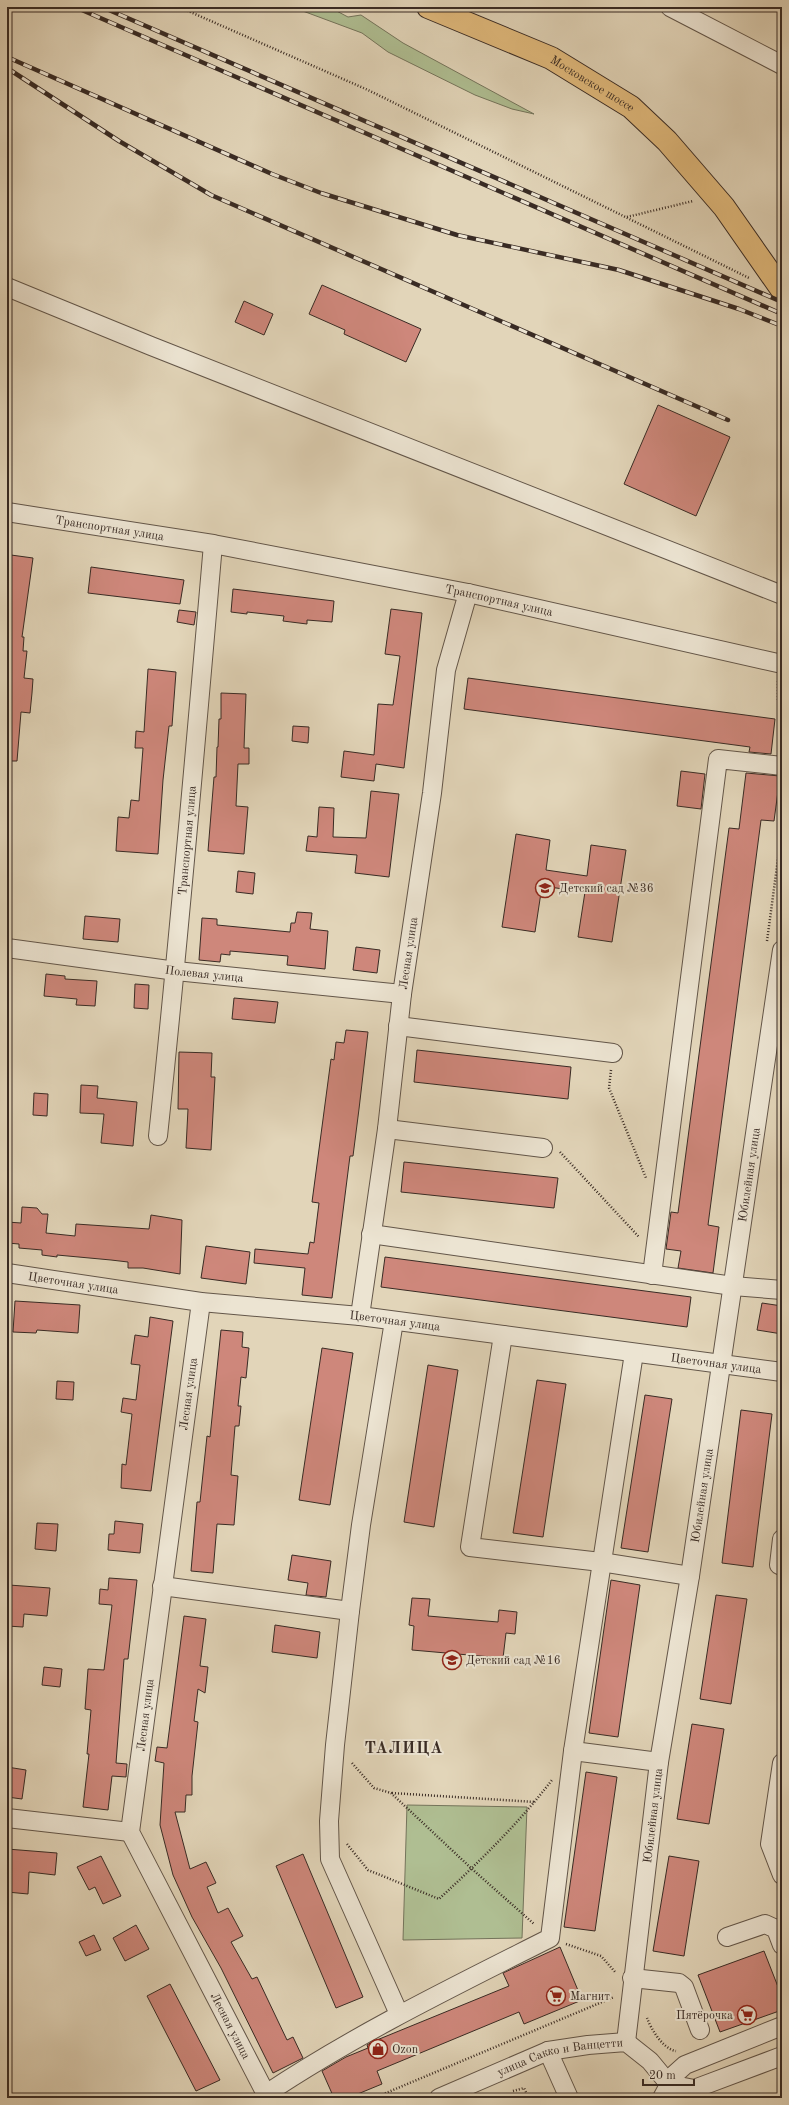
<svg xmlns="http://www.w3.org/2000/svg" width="789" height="2105" font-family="'Old Standard TT',serif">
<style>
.green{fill:#afbe92;stroke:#74745b}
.building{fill:#ce877b;stroke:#392b24}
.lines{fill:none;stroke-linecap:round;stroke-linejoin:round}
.minor-casing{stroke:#635649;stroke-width:20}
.major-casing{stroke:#392b24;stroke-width:24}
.path{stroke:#392b24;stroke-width:2.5;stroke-dasharray:1 2;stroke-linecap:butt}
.minor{stroke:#ece4d2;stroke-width:18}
.major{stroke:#e1ba7c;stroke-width:22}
.rail-casing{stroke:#392b24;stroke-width:4.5}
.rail{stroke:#ece4d2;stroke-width:3;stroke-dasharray:9;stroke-linecap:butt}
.labels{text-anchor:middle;stroke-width:4;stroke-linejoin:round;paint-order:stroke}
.street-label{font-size:12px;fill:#392b24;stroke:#ece4d2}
.poi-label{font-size:12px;fill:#392b24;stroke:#ece4d2;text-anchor:start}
.district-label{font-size:16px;font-weight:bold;letter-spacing:1px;fill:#392b24;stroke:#ece4d2}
</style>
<rect width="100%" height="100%" fill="#e2d5b9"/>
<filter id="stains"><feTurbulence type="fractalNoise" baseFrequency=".005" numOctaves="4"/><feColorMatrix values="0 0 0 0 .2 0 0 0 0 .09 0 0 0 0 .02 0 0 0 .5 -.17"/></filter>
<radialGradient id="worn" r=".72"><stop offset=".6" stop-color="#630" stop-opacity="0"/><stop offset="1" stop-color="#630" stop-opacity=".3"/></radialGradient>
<path class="green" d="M292 7H329L348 17 361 15 403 43 534 114 512 109 475 95 388 52 362 33Z
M407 1805 527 1807 522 1938 403 1940Z"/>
<path class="building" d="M322 285 421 329 406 362 344 334 345 330 309 314Z
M244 301 273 314 264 335 235 322Z
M658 405 730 437 696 516 624 484Z
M11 555 33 558 22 637H24L23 651H27L24 678 33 679 32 693 30 713 21 712 17 761H7V586Z
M91 567 184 580 180 604 88 593Z
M233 589 334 601 332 622 307 620V624L283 621 284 616 247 612V614L231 612Z
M391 609 422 613 404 768 376 764 374 781 341 777 344 751 374 755 378 704 393 705 400 656 385 654Z
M179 610 196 612 194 625 177 622Z
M148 669 176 672 172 726H169L163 780 158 854 116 851 118 817 129 818 131 800 139 801 143 748H135L136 731 144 732Z
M468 678 775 719 771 754 749 752 750 747 464 709Z
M221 693 246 694 244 748H249V764H238L236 806 248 807 244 854 208 851 214 777H216L217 747H218L219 719H221Z
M293 726 309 727 308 743 292 741Z
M681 771 705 774 701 809 677 806Z
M746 773 780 776 774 821 761 820 708 1225 719 1227 713 1273 678 1268 681 1251 666 1249 671 1212 678 1213 729 828 739 829Z
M371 791 399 794 389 877 355 873 357 855 306 851 308 836 317 837 319 807 334 808 333 837 366 838Z
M516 834 550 840 546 870 587 876 591 845 626 850 612 942 578 937 585 892 542 886 535 932 502 927Z
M238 871 255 873 253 894 236 892Z
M297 912 312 913 310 929 328 931 325 969 287 965 288 956 230 951V955L221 954 220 962 199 960 202 918 217 919V925L290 932 291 923H295Z
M85 916 120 919 118 942 83 939Z
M356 947 380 950 377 973 353 970Z
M46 974 65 976V979L97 981 95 1006 76 1005 77 999 44 996Z
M135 984 149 985 148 1009 134 1008Z
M234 998 278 1002 275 1023 232 1019Z
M346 1030 368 1032 359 1109 353 1156H350L332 1298 302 1295 305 1268 254 1263 255 1249 308 1254 310 1242 314 1243 319 1203 312 1202 331 1059 334 1060 336 1042 344 1043Z
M417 1050 571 1067 568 1099 414 1082Z
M179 1052 212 1053 211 1077H215L211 1150 186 1148 188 1109H178Z
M81 1085 98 1086 97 1098 137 1102 133 1146 101 1143 104 1114 80 1113Z
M34 1093 48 1094 47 1116 33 1115Z
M404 1162 558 1178 554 1208 401 1192Z
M22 1207 37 1208 42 1214H48L46 1233 75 1236 76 1224 149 1229 151 1215 182 1220 180 1274 143 1268H128V1262L111 1260 57 1255V1257L42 1255V1250L19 1248V1244L7 1243V1222L21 1223Z
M206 1246 250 1252 246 1284 201 1278Z
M385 1257 691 1297 687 1327 381 1287Z
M15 1301 80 1305 78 1333 37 1330 36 1333 13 1332Z
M762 1303 782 1306V1334L757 1330Z
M150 1317 173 1321 151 1491 121 1488 122 1464 126 1465 132 1414 121 1412 123 1398 136 1400 140 1365 131 1364 135 1335 148 1337Z
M221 1330 243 1332 242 1347 249 1348 246 1378 241 1377 238 1406H241L239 1426H235L231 1475 238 1476 234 1525 217 1524 213 1573 191 1571 197 1502H200L207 1436 210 1437Z
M322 1348 353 1353 330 1505 299 1500Z
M428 1365 458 1370 434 1527 404 1522Z
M537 1380 566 1384 543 1537 513 1533Z
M57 1381 74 1382 73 1400 56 1399Z
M645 1395 672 1399 648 1552 621 1548Z
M741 1410 772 1414 753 1567 722 1563Z
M115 1521 143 1524 140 1553 108 1550 109 1534H114Z
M37 1523 58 1524 56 1551 35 1549Z
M292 1555 331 1561 326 1597 306 1595 308 1583 288 1580Z
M109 1578 137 1580 128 1659H124L116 1763 127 1764 126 1777 112 1776 108 1810 83 1807 89 1754H87L91 1710 85 1709 88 1669 104 1670 112 1605 99 1604 100 1589 108 1590Z
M611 1580 640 1585 618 1737 589 1733Z
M9 1585 50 1588 47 1616 24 1614 23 1627 7 1626Z
M716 1595 747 1599 731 1704 700 1699Z
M412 1598 430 1599 428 1616 498 1622 499 1610 517 1612 515 1634 506 1633 503 1658 412 1650 414 1626 409 1625Z
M184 1616 206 1619 200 1666 208 1667 205 1693 198 1689 194 1721 198 1722 192 1776V1795H186L185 1812H175L190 1869 206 1862 216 1883 207 1887 218 1913 228 1908 243 1936 231 1942 252 1979 257 1977 287 2040 293 2037 303 2058 273 2073 221 1968 192 1917 173 1875 160 1825 164 1763 155 1761 157 1747 167 1748Z
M275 1625 320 1632 317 1658 272 1652Z
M44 1667 62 1669 60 1687 42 1685Z
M692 1724 724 1729 709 1824 677 1819Z
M7 1767 26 1770 22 1799 7 1797Z
M586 1772 617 1777 595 1931 564 1927Z
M7 1849 57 1853 55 1875 29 1872 28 1894 7 1892Z
M303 1854 363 1997 336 2008 276 1866Z
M101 1856 121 1896 103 1904 95 1887 89 1890 77 1867Z
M669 1856 699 1861 684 1956 653 1951Z
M136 1925 149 1949 125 1961 113 1938Z
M94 1935 101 1950 86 1956 79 1942Z
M560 1947 582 2000 524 2024 519 2012 377 2071 382 2084 348 2098H334L322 2071 346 2057 368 2048 367 2045 372 2042 509 1986 503 1973Z
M764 1951 782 1997V2010L720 2032 698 1975Z
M170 1984 220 2080 196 2091 147 1996Z"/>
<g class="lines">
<defs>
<g id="minor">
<path d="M670 7 782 65"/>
<path d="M7 287 151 346 782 595"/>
<path id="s1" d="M7 512 213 544 468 593 782 664"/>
<path id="s2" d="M7 948 176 971 402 994"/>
<path d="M398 1026 613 1053"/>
<path d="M387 1129 543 1148"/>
<path id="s3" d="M158 1136C179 939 196 742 213 544"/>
<path d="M371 1234 733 1286 782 1290"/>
<path id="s4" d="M7 1273 201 1302 360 1316 782 1372"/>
<path d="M652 1275 718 759 782 766"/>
<path id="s5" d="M201 1302 130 1832 268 2098"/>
<path id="s6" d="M360 1316 387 1129 402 994 432 793 446 670 468 593"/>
<path d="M394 1321 361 1525 350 1611 335 1745 329 1821 330 1859 399 2014"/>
<path d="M503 1335 470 1547 601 1562 690 1576"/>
<path d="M782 1539 779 1565 782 1566"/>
<path d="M162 1586 350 1611"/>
<path d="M573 1751 659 1762"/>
<path d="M782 1763 770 1844 782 1875"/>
<path d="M7 1818 130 1832"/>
<path d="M727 1937 765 1924 776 1929 782 1945"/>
<path d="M632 1978 679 1983 684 1987 700 2030"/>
<path id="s7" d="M626 2042 659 1762 690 1576 782 950"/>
<path d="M548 2051 569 2098"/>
<path d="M266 2094C356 2034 453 1987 550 1938L573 1751 634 1353"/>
<path id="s8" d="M439 2098 548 2051 588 2045 626 2042 650 2061 669 2084 694 2089 782 2056"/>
<path d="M662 2098 675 2074 685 2065 782 2026"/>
</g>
<g id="major">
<path id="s9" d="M428 7 551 58 631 107 667 141 724 207 782 290"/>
</g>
</defs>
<use href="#minor" class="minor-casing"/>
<use href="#major" class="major-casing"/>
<path class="path" d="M179 7 368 90 749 278
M627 217 693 201
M778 681V701L782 717
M767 941 782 829
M611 1070 609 1088 646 1178
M560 1152 639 1237
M352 1763 374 1788 391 1793 472 1869 534 1924
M392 1793 535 1802
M347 1844 368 1870 439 1899C479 1862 519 1823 552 1780
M566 1944 601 1956 616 1973
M647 2018C651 2029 663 2049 676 2051
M513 2091 524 2088 529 2098
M374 2098 614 1997"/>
<use href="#minor" class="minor"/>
<use href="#major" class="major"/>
<defs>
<path id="rail" d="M75 7 782 314
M102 7 782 302
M7 57 272 174 321 193 457 235 619 270 739 309 782 326
M7 68 119 141 211 195 728 420"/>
</defs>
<use href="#rail" class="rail-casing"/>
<use href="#rail" class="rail"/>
</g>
<defs>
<symbol id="school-ring" viewBox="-11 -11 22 22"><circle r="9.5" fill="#ece4d2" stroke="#8f2418" stroke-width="1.5"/><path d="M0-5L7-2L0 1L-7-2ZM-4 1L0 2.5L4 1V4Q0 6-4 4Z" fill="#8f2418"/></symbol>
<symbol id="supermarket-ring" viewBox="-11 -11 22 22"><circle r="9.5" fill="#ece4d2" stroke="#8f2418" stroke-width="1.5"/><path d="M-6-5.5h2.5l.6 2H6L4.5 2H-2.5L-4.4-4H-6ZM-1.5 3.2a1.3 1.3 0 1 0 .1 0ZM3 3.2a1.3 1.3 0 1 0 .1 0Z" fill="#8f2418"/></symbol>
<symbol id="shop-ring" viewBox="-11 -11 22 22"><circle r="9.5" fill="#ece4d2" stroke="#8f2418" stroke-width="1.5"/><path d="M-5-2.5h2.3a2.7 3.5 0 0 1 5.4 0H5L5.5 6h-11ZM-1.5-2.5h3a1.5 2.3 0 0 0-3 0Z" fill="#8f2418"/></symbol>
</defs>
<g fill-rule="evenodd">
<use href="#school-ring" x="534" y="877" width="22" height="22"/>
<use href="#school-ring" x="441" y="1649" width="22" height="22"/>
<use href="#supermarket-ring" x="545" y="1985" width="22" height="22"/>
<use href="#supermarket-ring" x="736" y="2004" width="22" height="22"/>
<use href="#shop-ring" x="367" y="2038" width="22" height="22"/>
</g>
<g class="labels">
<g class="street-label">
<text dy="4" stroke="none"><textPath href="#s9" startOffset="182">Московское шоссе</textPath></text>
<text dy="4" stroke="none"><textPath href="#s1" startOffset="104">Транспортная улица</textPath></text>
<text dy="4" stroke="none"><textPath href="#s1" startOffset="500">Транспортная улица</textPath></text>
<text dy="4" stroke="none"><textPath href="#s3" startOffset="297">Транспортная улица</textPath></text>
<text dy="4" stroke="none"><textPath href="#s6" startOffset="366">Лесная улица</textPath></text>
<text dy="4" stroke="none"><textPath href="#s2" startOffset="199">Полевая улица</textPath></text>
<text dy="4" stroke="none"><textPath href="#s7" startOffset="876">Юбилейная улица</textPath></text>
<text dy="4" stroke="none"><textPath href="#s4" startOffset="67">Цветочная улица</textPath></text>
<text dy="4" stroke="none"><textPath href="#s4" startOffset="391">Цветочная улица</textPath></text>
<text dy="4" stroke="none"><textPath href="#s4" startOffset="715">Цветочная улица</textPath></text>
<text transform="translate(188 1394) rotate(-82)" y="4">Лесная улица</text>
<text dy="4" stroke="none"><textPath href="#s7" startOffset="552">Юбилейная улица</textPath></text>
<text transform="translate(145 1715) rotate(-83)" y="4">Лесная улица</text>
<text dy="4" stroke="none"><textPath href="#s7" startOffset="228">Юбилейная улица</textPath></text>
<text dy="4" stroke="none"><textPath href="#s5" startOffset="753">Лесная улица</textPath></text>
<text dy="4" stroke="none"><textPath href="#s8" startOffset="129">улица Сакко и Ванцетти</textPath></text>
</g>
<g class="poi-label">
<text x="559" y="892">Детский сад №36</text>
<text x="466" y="1664">Детский сад №16</text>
<text x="570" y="2000">Магнит</text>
<text x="733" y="2019" text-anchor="end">Пятёрочка</text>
<text x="392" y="2053">Ozon</text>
</g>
<g class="district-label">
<text x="404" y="1753">ТАЛИЦА</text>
</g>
</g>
<rect width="789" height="2105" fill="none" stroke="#e2d5b9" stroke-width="24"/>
<rect x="8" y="8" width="773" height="2089" fill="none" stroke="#392b24" stroke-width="2"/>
<rect x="12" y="12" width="765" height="2081" fill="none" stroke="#392b24"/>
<path d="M643 2079v6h51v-6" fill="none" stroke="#392b24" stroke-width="2"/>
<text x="649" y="2079" font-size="12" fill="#392b24" stroke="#ece4d2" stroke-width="3" paint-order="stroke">20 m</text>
<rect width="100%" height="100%" filter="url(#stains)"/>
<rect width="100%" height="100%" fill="url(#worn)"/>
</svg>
